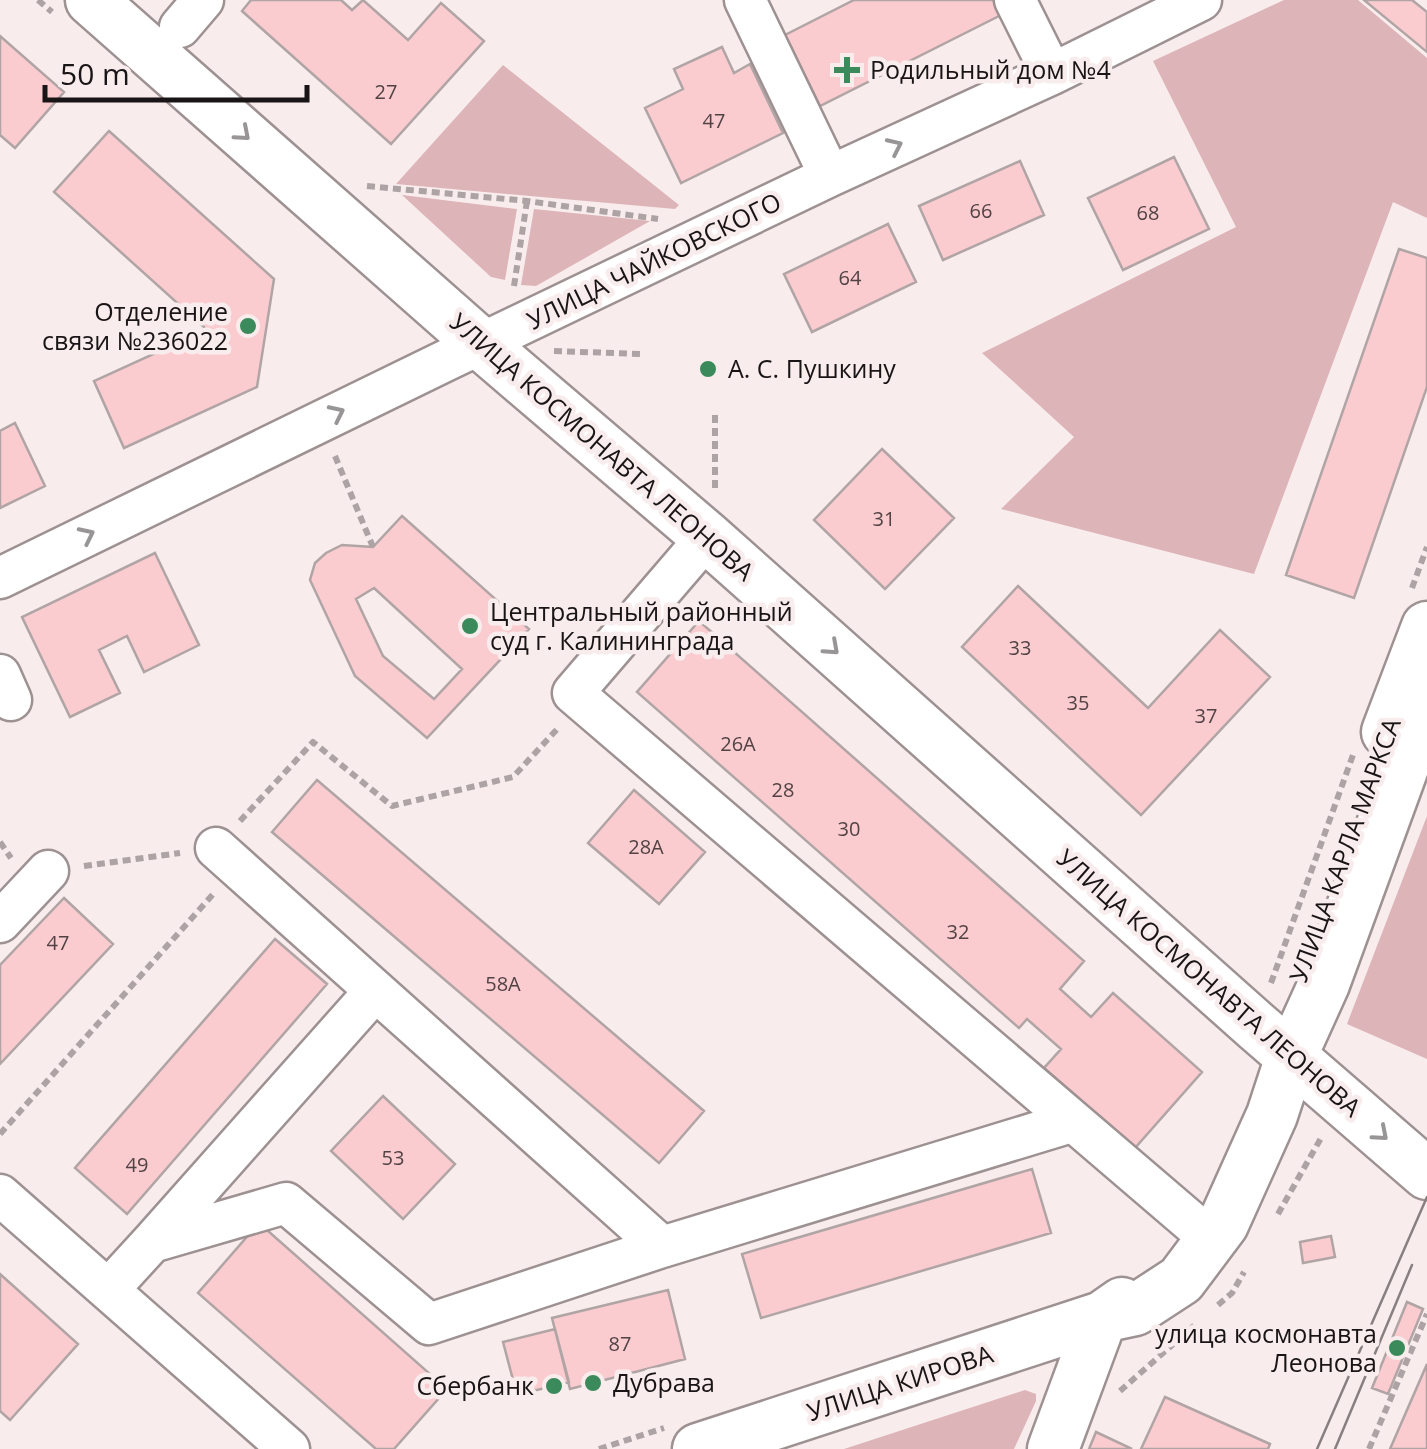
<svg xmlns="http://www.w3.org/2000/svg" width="1427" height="1449" font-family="'Open Sans',sans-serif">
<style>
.green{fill:#ddb4b7}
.building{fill:#faccd0;stroke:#b0a4a5;stroke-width:2.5;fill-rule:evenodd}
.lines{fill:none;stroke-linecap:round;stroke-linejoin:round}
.minor-casing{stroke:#9d9192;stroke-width:45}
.major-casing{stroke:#9d9192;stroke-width:55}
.path{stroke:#ada3a4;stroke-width:6;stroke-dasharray:8 5;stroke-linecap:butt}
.minor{stroke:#fff;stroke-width:40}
.major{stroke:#fff;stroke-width:50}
.tram{stroke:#887f80;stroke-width:2.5}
.oneway{stroke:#989596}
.poi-dot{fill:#3a8a5b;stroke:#f9eced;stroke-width:4}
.labels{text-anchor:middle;stroke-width:9;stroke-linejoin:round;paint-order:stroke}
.number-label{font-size:20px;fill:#514244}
.poi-label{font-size:25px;fill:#191415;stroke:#f9eced;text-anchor:start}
.street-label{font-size:25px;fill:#191415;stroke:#f9eced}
</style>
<rect width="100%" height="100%" fill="#f9eced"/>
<path class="green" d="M1284 0H1358L1427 58V218L1393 202 1254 574 1001 509 1074 437 982 353 1236 227 1153 61Z
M503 65 679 205 675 209 396 184Z
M402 195 517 209 505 280 491 277Z
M534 209 650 221 536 286 521 285Z
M1427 816V1059L1347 1024Z
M1025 1390 1036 1394V1401L1014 1449H844Z"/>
<path class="building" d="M251 0H341L352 10 363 0 408 40 441 3 484 41 391 144 242 11Z
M854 0H996L1003 14 820 106 785 35Z
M1364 0H1412L1427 12V52Z
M0 36 64 92 15 148 0 135Z
M722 47 734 73 750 64 783 133 681 183 645 108 683 89 674 69Z
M109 131 274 279 257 387 124 448 94 381 204 331V327L54 192Z
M1174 157 1209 229 1123 270 1088 198Z
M1020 161 1044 215 943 260 919 206Z
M888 224 916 282 812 332 784 274Z
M1399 249 1427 258V387L1354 598 1286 575Z
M15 423 45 486 0 508V431Z
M882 449 954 518 885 589 814 520Z
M402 516 529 629 427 738 355 676 310 580 315 563 326 553 342 545 373 547ZM374 588 462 669 434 699 383 656 356 599Z
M155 553 199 645 144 672 127 636 99 650 120 693 70 717 22 617Z
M1018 586 1148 708 1220 630 1270 677 1141 815 962 647Z
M699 621 1084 961 1060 989 1091 1017 1113 993 1202 1072 1135 1148 1044 1068 1061 1049 1027 1019 1019 1028 637 692Z
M317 780 704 1111 659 1163 272 832Z
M634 790 705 852 659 904 588 843Z
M64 898 113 944 0 1064V965Z
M275 939 327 984 127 1214 75 1168Z
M383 1096 455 1164 403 1219 331 1151Z
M1032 1169 1051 1233 761 1318 742 1254Z
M259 1223 447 1389 394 1449H376L198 1293Z
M1331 1236 1335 1257 1303 1263 1300 1242Z
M0 1274 78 1344 10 1420 0 1411Z
M668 1290 685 1359 570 1389 552 1318Z
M1407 1302 1423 1309 1388 1394 1372 1388Z
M555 1329 569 1382 517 1395 503 1342Z
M1427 1364V1449H1390Z
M1165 1397 1270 1444 1268 1449H1141Z
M1096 1432 1132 1449H1089Z"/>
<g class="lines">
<defs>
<path id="minor" d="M745 0 830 176
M1015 0 1052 74
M180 27 203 0
M707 537 573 693 1198 1228
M0 578 449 359 830 176 1052 74 1201 0
M0 675 11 700
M216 848 662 1247
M0 922 48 871
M0 1195 289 1449
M152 1242 375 991
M108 1290 152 1242 286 1203 429 1324 662 1247 1071 1122"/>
<path id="major" d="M91 0 481 344 707 537 1256 1026 1427 1174
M1387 732 1427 627
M698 1449 1102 1317 1135 1310 1181 1280 1223 1224 1272 1115 1291 1057 1324 984 1427 702
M1053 1449 1102 1317 1122 1303"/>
</defs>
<use href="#minor" class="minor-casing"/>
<use href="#major" class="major-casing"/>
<path class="path" d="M38 0 52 12
M367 186 527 201 658 219
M514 286 527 201
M554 351 642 354
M715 415V488
M335 456 373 547
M1412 588 1427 547
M240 821 313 742 392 806 513 777 560 726
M0 842 11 858
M84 866 180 853
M1271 983 1353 755
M0 1134 215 892
M1278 1214 1321 1138
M1218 1305 1232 1293 1244 1272
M1120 1391 1197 1323
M599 1449 664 1428
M1369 1449 1427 1314"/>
<use href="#minor" class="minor"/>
<use href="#major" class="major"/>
<path class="tram" d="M1317 1449 1427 1197
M1335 1449 1412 1265"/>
</g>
<defs><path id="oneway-chevron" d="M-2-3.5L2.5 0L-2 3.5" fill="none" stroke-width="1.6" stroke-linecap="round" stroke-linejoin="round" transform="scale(2.5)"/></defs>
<g class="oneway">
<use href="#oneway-chevron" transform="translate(243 134) rotate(41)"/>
<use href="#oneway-chevron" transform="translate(895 146) rotate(-25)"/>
<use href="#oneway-chevron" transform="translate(337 413) rotate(-26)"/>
<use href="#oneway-chevron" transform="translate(87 535) rotate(-26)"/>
<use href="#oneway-chevron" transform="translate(832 648) rotate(42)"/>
<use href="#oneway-chevron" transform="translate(1381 1134) rotate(41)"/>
</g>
<g class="poi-dot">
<path d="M842 55h10v10h10v10h-10v10h-10v-10h-10v-10h10z"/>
<circle cx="248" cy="326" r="10"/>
<circle cx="708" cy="369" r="10"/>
<circle cx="470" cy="626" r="10"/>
<circle cx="1397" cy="1348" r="10"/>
<circle cx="593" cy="1383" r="10"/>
<circle cx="554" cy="1386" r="10"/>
</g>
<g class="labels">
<g class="number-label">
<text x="386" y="99">27</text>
<text x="714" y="128">47</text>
<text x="981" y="218">66</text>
<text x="1148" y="220">68</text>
<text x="850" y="285">64</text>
<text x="884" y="526">31</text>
<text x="1020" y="655">33</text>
<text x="1078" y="710">35</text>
<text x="1206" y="723">37</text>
<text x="738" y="751">26А</text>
<text x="783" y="797">28</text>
<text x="849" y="836">30</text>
<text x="646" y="854">28А</text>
<text x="958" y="939">32</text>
<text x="58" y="950">47</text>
<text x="503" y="991">58А</text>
<text x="393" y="1165">53</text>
<text x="137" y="1172">49</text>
<text x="620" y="1351">87</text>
</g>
<g class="poi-label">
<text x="870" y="79">Родильный дом №4</text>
<text x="228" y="321" text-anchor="end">Отделение<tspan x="228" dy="29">связи №236022</tspan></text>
<text x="728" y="378">А. С. Пушкину</text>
<text x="490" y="621">Центральный районный<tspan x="490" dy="29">суд г. Калининграда</tspan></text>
<text x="1377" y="1343" text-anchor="end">улица космонавта<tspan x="1377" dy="29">Леонова</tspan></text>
<text x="613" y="1392">Дубрава</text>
<text x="534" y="1395" text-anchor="end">Сбербанк</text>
</g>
<g class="street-label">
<text transform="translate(654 261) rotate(-26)" y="9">УЛИЦА ЧАЙКОВСКОГО</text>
<text transform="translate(602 447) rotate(41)" y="9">УЛИЦА КОСМОНАВТА ЛЕОНОВА</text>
<text transform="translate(1345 850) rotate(-70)" y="9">УЛИЦА КАРЛА МАРКСА</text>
<text transform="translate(1209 983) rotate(41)" y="9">УЛИЦА КОСМОНАВТА ЛЕОНОВА</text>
<text transform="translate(900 1383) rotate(-18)" y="9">УЛИЦА КИРОВА</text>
</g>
</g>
<path d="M45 85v15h262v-15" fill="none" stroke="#191415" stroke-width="5"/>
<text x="60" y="85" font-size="30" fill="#191415" stroke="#f9eced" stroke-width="8" paint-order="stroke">50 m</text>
</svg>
